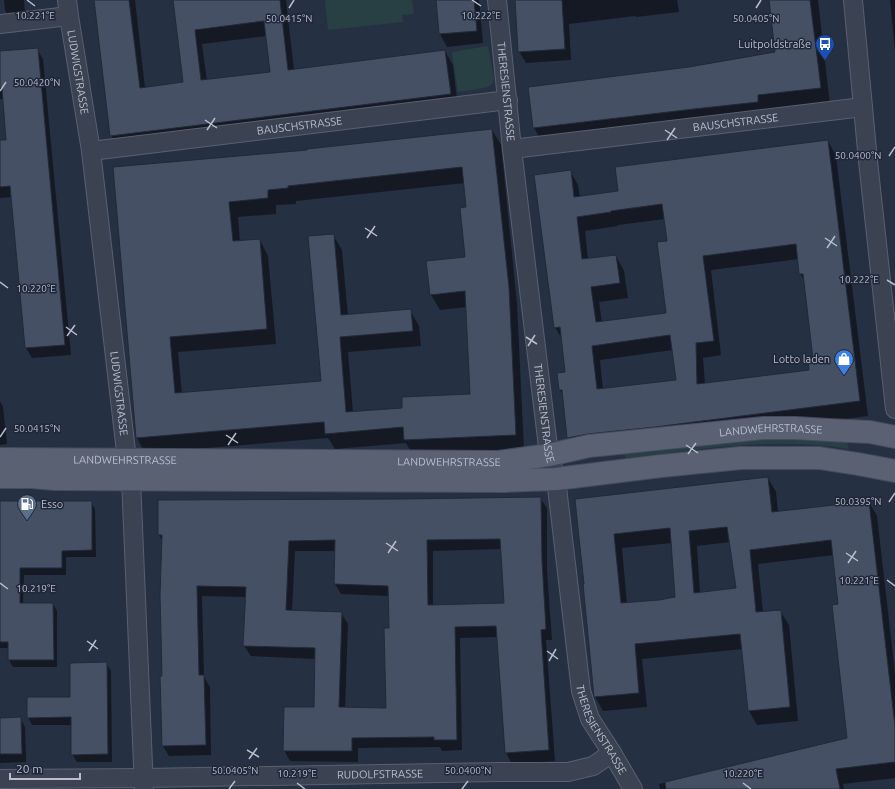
<svg xmlns="http://www.w3.org/2000/svg" width="895" height="789" font-family="Ubuntu,sans-serif">
<style>
.green{fill:#283f44}
.shadow{fill:#0007;fill-rule:evenodd}
.building{fill:#455065;stroke:#21293a;fill-rule:evenodd}
.lines{fill:none;stroke-linecap:round;stroke-linejoin:round}
.street-casing{stroke:#596070;stroke-width:20}
.primary-casing{stroke:#444b5c;stroke-width:24}
.street{stroke:#3b4353;stroke-width:18}
.primary{stroke:#596173;stroke-width:22}
.ticks{fill:none;stroke:#b8becc;stroke-width:1.5}
.labels{text-anchor:middle;stroke-width:3;stroke-linejoin:round;paint-order:stroke}
.poi-label{font-size:11px;fill:#b8becc;stroke:#1f2738;text-anchor:end}
.street-label{font-size:11px;fill:#b8becc;stroke:#1f2738}
.ticks-label{font-size:10px;text-anchor:middle;fill:#b8becc;stroke:#1f2738;stroke-width:3;stroke-linejoin:round;paint-order:stroke}
</style>
<rect width="100%" height="100%" fill="#263043"/>
<path class="green" d="M325 0H412L414 14 402 15 403 22 328 30Z
M488 46 494 79C493 81 493 83 491 85 486 89 464 91 458 92L452 52Z
M778 438H804L847 442 849 449C775 436 699 450 626 458L624 452 729 442Z"/>
<path class="shadow" d="M4 0H24L25 12 7 14 5 10Z
M95 0H135L145 88 185 83 174 0H286L294 70 445 51 453 65 458 108 119 150 111 135ZM267 36 271 73 207 81 202 44Z
M437 0H479L483 43 447 47 440 34Z
M516 0H677L679 12 636 17 635 16 569 24 571 60 526 63 519 51Z
M770 0H818L830 105 544 145 534 128 529 88 689 68 777 53Z
M890 0H895V52Z
M37 49 43 59 71 355 32 358 26 348 12 197 0 198V141H8L4 99H0V52Z
M492 130 501 145 517 303 524 450 413 455 406 443 335 449 328 438 145 453 137 438 114 168 308 151ZM465 183 467 208 466 257 431 295 440 310 467 307 471 395 403 408 353 413 348 352 421 346 419 326 410 310 348 316 342 250 333 235 322 382 182 394 178 352 276 344 268 256 260 240 240 242 238 217 276 214V205L296 204V201Z
M828 141 836 156 868 416 577 452 568 437 563 395 560 389 567 373 563 341 555 327 570 171 578 185 580 197 619 192ZM665 219 668 242 667 314 602 322 599 302 628 298 624 271 616 256 588 260 585 231 618 226V225ZM799 259 800 274 805 281 814 360 810 371 705 384 703 358 721 355 711 270ZM673 350 677 380 603 390 600 360Z
M0 401 3 407 7 444 0 445Z
M768 478 776 492 778 512 869 502 877 516 895 673V778L843 784 844 789H660L659 784 848 738 839 605 834 555 758 564 763 612 780 611 789 625 798 721 757 725 749 711 743 649 642 659 647 707 603 711 595 697 580 538ZM730 542 737 589 700 593 697 546ZM672 543 676 598 659 601 627 604 622 548Z
M540 498 547 508V571L552 640H546L555 761 512 764 506 753 498 637 460 638 462 750 442 751 440 747 358 748V762L290 761 284 750 315 708 316 659 251 656 244 646 246 597 202 596 204 677 210 687 211 755 169 756 163 746V542L159 535 403 500ZM501 549 505 604 433 605V551ZM295 551H336L335 584 341 594 389 596 390 629 387 709 345 708 348 624 341 613 292 611Z
M0 502H91L95 509 96 557H66V575H24L23 604H53L57 611V667H13L9 660V648H0Z
M106 663 111 671 112 762H77L72 754V725H32L28 717 71 698Z
M20 718 25 727 26 762 0 763V719Z"/>
<path class="building" d="M94 0H129L140 88 183 82 173 0H280L288 70 445 50 451 94 110 136ZM264 21 270 72 201 80 195 30Z
M436 0H474L477 31 439 34Z
M515 0H562L565 49 518 52Z
M769 0H810L821 88 758 95V102L694 109 533 128 528 87 689 67 775 52Z
M38 48 65 345 25 348 10 186 0 187V140H6L2 88H0V51Z
M492 129 509 287 516 435 404 440 403 427 325 434 324 422 136 438 113 167 307 150V149ZM462 167 466 207 460 208 465 257 426 261 430 295 465 291 470 394 402 397V408L346 412 340 337 413 331 411 309 341 315 334 234 308 236 321 381 175 393 170 337 267 329 260 239 233 241 229 202 268 198V190L288 188V186Z
M828 140 860 401 655 427 588 434 567 438 562 390H559L557 373 565 372 560 327 554 328 534 175 571 170 574 197 618 191 615 167ZM662 204 667 241 657 242 666 313 596 322 591 287 620 283 616 255 582 259 577 217 611 212V211ZM796 244 799 274H803L813 359 808 360 809 370 697 384 696 343 714 341 703 256ZM670 335 676 380 597 389 592 346Z
M768 477 772 512 869 501 895 726V762L836 769 840 789H666L665 782 847 738 832 605 838 604 831 540 750 550 756 612 781 610 790 707 748 711 740 634 635 644 639 693 594 697 583 584H584L579 538 575 499ZM727 527 736 588 694 593 689 531ZM670 528 675 597 659 600 621 603 614 534Z
M541 497 542 560 546 629 541 630 549 750 505 753 496 626 455 627 457 740H434V737L352 738V751H283L284 707H314L315 648 243 646 246 587 197 586 199 675H204L206 745 162 746 160 676H162L160 595 162 535H158V500L403 499ZM500 539 504 603 428 605 427 540ZM335 540 334 584 388 586 389 628H384L386 708 339 707 342 612 286 610 289 541Z
M0 501H92V550L62 551V568H20V603H53L54 660H8V642H0Z
M107 662 108 754 71 755V717L27 718V697H70V663Z
M21 717 22 754H0V718Z"/>
<g class="lines">
<defs>
<g id="street">
<path id="s1" d="M67 0 69 16 91 151 127 460 131 479 144 789"/>
<path id="s2" d="M497 0 512 149 549 455 556 479 581 691 590 719 612 753 633 789"/>
<path d="M853 0 868 161 895 409"/>
<path d="M0 24 69 16"/>
<path id="s3" d="M512 149 863 107"/>
<path id="s4" d="M91 151 508 100"/>
<path id="s5" d="M0 779 144 778 499 772H568L593 766 612 753"/>
</g>
<g id="primary">
<path id="s6" d="M0 459 499 462 549 455 589 446 764 428H795L828 430 870 432 895 437"/>
<path d="M0 477H32L55 479 504 481 556 479 661 466 741 458H819L858 464 895 471"/>
</g>
</defs>
<use href="#street" class="street-casing"/>
<use href="#primary" class="primary-casing"/>
<use href="#street" class="street"/>
<use href="#primary" class="primary"/>
</g>
<path class="ticks" d="M27 0 35 6M472 0 481 6M289 8 294 0M756 8 761 0M0 91 6 82M205 120 217 128M207 130 215 118M665 130 677 138M667 140 675 128M889 156 895 147M365 228 377 236M367 238 375 226M825 238 837 246M827 248 835 236M887 280 895 285M0 282 8 288M66 327 77 335M67 336 75 325M526 337 537 344M528 346 535 335M226 435 238 443M0 437 6 428M228 445 236 433M686 445 698 453M688 454 696 443M889 502 895 493M386 543 398 551M388 553 396 541M846 553 858 561M848 563 856 551M887 580 895 586M0 583 8 589M87 641 98 649M89 651 96 640M547 651 558 659M549 661 556 649M247 750 259 757M249 759 257 748M297 783 305 789M743 783 751 789M229 789 235 781M462 789 468 781"/>
<defs>
<symbol id="bus-pin" viewBox="-11 -11 22 30"><path d="M0 17L-7.5 6A9.5 9.5 0 1 1 7.5 6Z" fill="#1a4fb4" stroke="#1f2738"/><path d="M-5-6H5V4H4V6H2V4H-2V6H-4V4H-5ZM-3.5-4V0h7V-4ZM-3.5 1.2v1.5H-2V1.2ZM2 1.2v1.5H3.5V1.2Z" fill="#fff"/></symbol>
<symbol id="shop-pin" viewBox="-11 -11 22 30"><path d="M0 17L-7.5 6A9.5 9.5 0 1 1 7.5 6Z" fill="#3f7fe0" stroke="#1f2738"/><path d="M-5-2.5h2.3a2.7 3.5 0 0 1 5.4 0H5L5.5 6h-11ZM-1.5-2.5h3a1.5 2.3 0 0 0-3 0Z" fill="#fff"/></symbol>
<symbol id="fuel-pin" viewBox="-11 -11 22 30"><path d="M0 17L-7.5 6A9.5 9.5 0 1 1 7.5 6Z" fill="#5c6f8a" stroke="#1f2738"/><path d="M-5.5-6h7V0h2V4h1.3V-2.5L3-4.5l.8-.8L6-3V5H2.5V1h-1V6h-7ZM-4.2-4.7v3.2H.2V-4.7Z" fill="#fff"/></symbol>
</defs>
<g fill-rule="evenodd">
<use href="#bus-pin" x="814" y="33" width="22" height="30"/>
<use href="#shop-pin" x="833" y="348" width="22" height="30"/>
<use href="#fuel-pin" x="16" y="493" width="22" height="30"/>
</g>
<g class="labels">
<g class="poi-label">
<text x="811" y="48">Luitpoldstraße</text>
<text x="830" y="363">Lotto laden</text>
<text x="41" y="508" text-anchor="start">Esso</text>
</g>
<g class="street-label">
<text dy="4" stroke="none"><textPath href="#s1" startOffset="73">LUDWIGSTRASSE</textPath></text>
<text dy="4" stroke="none"><textPath href="#s2" startOffset="92">THERESIENSTRASSE</textPath></text>
<text dy="4" stroke="none"><textPath href="#s3" startOffset="225">BAUSCHSTRASSE</textPath></text>
<text dy="4" stroke="none"><textPath href="#s4" startOffset="210">BAUSCHSTRASSE</textPath></text>
<text dy="4" stroke="none"><textPath href="#s1" startOffset="397">LUDWIGSTRASSE</textPath></text>
<text dy="4" stroke="none"><textPath href="#s2" startOffset="416">THERESIENSTRASSE</textPath></text>
<text dy="4" stroke="none"><textPath href="#s6" startOffset="773">LANDWEHRSTRASSE</textPath></text>
<text dy="4" stroke="none"><textPath href="#s6" startOffset="125">LANDWEHRSTRASSE</textPath></text>
<text dy="4" stroke="none"><textPath href="#s6" startOffset="449">LANDWEHRSTRASSE</textPath></text>
<text dy="4" stroke="none"><textPath href="#s2" startOffset="740">THERESIENSTRASSE</textPath></text>
<text dy="4" stroke="none"><textPath href="#s5" startOffset="380">RUDOLFSTRASSE</textPath></text>
</g>
</g>
<g class="ticks-label">
<text x="35" y="19">10.221°E</text>
<text x="481" y="19">10.222°E</text>
<text x="289" y="22">50.0415°N</text>
<text x="756" y="22">50.0405°N</text>
<text x="37" y="86">50.0420°N</text>
<text x="858" y="159">50.0400°N</text>
<text x="859" y="283">10.222°E</text>
<text x="36" y="292">10.220°E</text>
<text x="37" y="432">50.0415°N</text>
<text x="858" y="505">50.0395°N</text>
<text x="859" y="584">10.221°E</text>
<text x="36" y="592">10.219°E</text>
<text x="235" y="774">50.0405°N</text>
<text x="468" y="774">50.0400°N</text>
<text x="297" y="777">10.219°E</text>
<text x="743" y="777">10.220°E</text>
</g>
<path d="M10 773v6h70v-6" fill="none" stroke="#b8becc" stroke-width="2"/>
<text x="16" y="773" font-size="12" fill="#b8becc" stroke="#1f2738" stroke-width="3" paint-order="stroke">20 m</text>
</svg>
